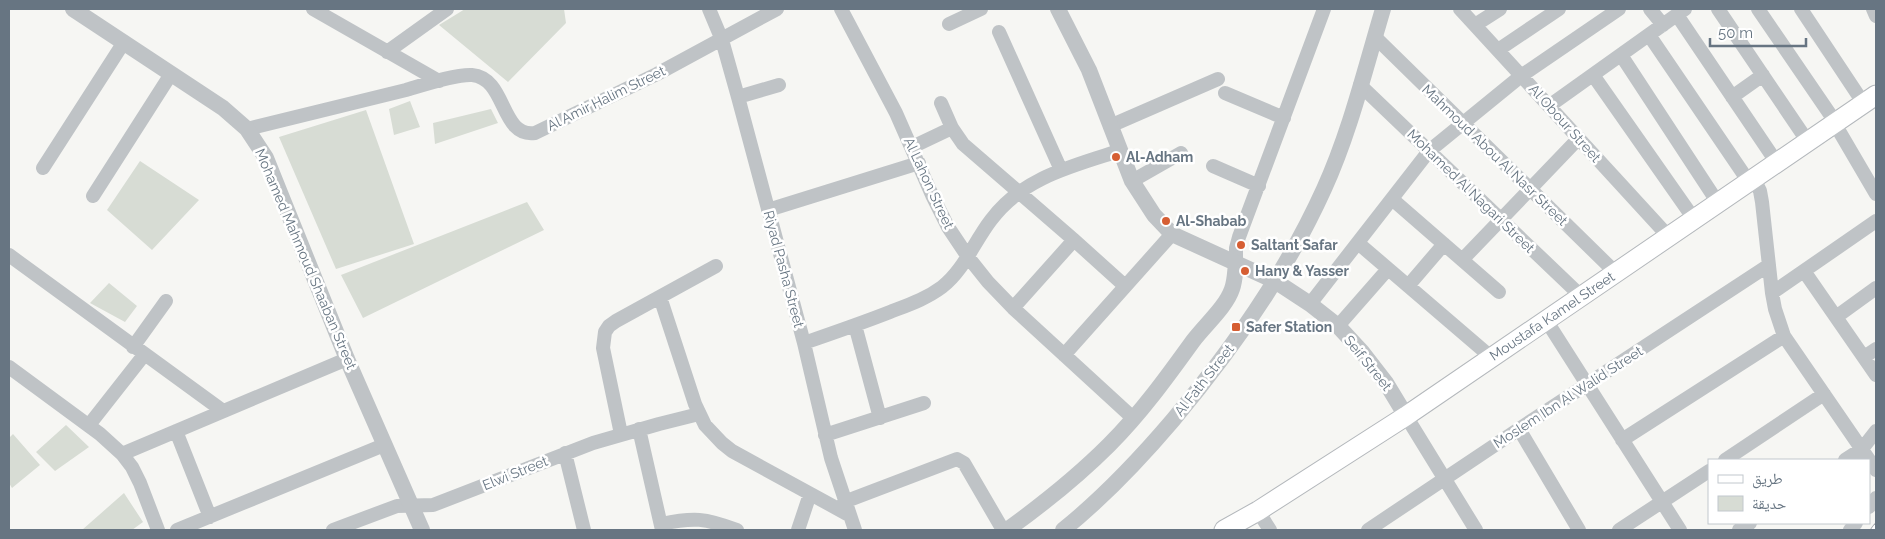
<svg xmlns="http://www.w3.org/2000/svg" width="1885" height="539" font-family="Raleway,'Noto Naskh Arabic',sans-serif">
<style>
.green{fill:#d7dcd4}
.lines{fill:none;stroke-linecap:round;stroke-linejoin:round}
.secondary-casing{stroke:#b4b8bc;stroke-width:21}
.minor{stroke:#bfc3c6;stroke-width:14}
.tertiary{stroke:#bfc3c6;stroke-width:16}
.secondary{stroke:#fff;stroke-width:19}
.rail-casing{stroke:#a1a6ab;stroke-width:5.5}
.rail{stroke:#fff;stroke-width:4;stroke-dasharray:11;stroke-linecap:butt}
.poi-dot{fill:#d65e33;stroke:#fff;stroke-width:2}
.labels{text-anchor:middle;stroke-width:5;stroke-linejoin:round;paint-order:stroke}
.street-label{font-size:14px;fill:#677582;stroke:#fff}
.poi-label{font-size:14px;font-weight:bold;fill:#677582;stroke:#fff;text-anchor:start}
</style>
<rect width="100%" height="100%" fill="#f6f6f3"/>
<path class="green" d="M465 9H564L566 23 508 82 439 25Z
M410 101 420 127 394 135 389 109Z
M491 109 498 123 435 144 433 123Z
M366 110 414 244 336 269 279 137Z
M140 161 199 200 152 250 107 210Z
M527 202 544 230 363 318 341 275Z
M109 283 137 306 125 322 90 303Z
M66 425 89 447 55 471 36 452Z
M13 434 40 465 12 488 9 483V438Z
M124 493 143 522 132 530H82Z"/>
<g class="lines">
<defs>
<path id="secondary" d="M1224 530 1258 511 1406 416 1876 95"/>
</defs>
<use href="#secondary" class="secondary-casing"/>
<path class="minor" d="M313 9 439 81
M709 9 722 40 738 97 804 343 831 458 855 530
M841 9 896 113 932 195 948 227 968 257 988 282 1013 308 1133 418
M1460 9 1669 237
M1650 9 1663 25
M1718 9 1808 142
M1758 9 1836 123
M1801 9 1864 104
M1873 9 1876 16
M1677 15 1777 163
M949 24 981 9
M1475 25 1500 9
M999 32 1061 170
M1649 35 1749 182
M1375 37 1616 273
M1498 50 1559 9
M387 52 447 9
M1621 55 1718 203
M1593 75 1694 219
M1360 85 1581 296
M1225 93 1284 118
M738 97 779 85
M1732 97 1763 75
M941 103 952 128 963 144 1074 240 1125 286
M1549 106 1685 9
M1835 124 1876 194
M1110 126 1218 79
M247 129C300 116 353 103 406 90 423 85 456 74 472 75 507 78 500 138 535 133L657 74 777 9
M912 147 952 128
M1213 166 1259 186
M43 168 124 42
M1754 179 1760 191 1762 202 1772 293 1775 309 1784 336 1876 470
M1132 181 1181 153
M93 196 171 74
M1392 199 1499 292
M768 210 919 163
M1358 243 1491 357
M9 255 223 411
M1462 260 1579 138
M1236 263V248L1239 237 1324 9
M1804 271 1876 375
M1408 286 1444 244
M1772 293 1876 221
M660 297 695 404 705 425 722 443 732 451 849 515
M1310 304 1429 151 1521 76 1619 9
M1013 308 1074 240
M1836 317 1876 288
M1546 320 1680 530
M855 325 880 418
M1338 326 1388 269
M804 343C833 333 862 323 890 312 908 305 926 299 942 287 964 270 974 242 991 220 1022 178 1072 166 1119 151
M133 347 166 301
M1064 355 1172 234
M1864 357 1876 349
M9 367 100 434 122 454 132 467 140 483 158 530
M1406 416 1476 530
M89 425 144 355
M639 429 662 530
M1519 429 1579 530
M176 431 210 517
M621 434 603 348 605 332 609 326 616 321 716 266
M825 435 924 403
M1622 440 1784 336
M565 453 584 530
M122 454 347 359
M1725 460 1824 394
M1845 460 1862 449 1876 431
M844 502 957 459 964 463 1003 530
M1869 507 1876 498
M1258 511 1270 530
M661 524C694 517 705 518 737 530
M177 530 384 445
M333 530 397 506 433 505 593 443 659 424 699 414
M798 530 810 494
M1368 530 1519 429 1769 265
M1619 530 1709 471
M1739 530 1750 523
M1850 530 1856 523"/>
<path class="tertiary" d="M73 9 223 108 247 129 266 158 347 359 422 530
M1058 9 1089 70 1132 181 1154 215 1172 234 1275 281 1310 304 1338 326 1362 352 1386 383 1406 416
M1007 530C1043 504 1078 476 1109 445 1141 413 1167 377 1193 341 1205 325 1226 307 1232 289 1235 281 1235 272 1236 263
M1063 530C1104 497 1139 460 1173 420 1232 350 1286 273 1324 189 1350 132 1365 69 1383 9"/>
<use href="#secondary" class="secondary"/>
<defs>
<path id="rail" d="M1873 530 1876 526"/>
</defs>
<use href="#rail" class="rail-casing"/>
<use href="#rail" class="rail"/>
</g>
<g class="poi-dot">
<circle cx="1116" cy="157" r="5"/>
<circle cx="1166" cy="221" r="5"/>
<circle cx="1241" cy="245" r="5"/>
<circle cx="1245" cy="271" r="5"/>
<rect x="1231" y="322" width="10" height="10" rx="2.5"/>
</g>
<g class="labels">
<g class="street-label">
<text transform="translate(606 98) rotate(-26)" y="5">Al Amir Halim Street</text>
<text transform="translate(1565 123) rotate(48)" y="5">Al Obour Street</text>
<text transform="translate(1495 155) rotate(44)" y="5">Mahmoud Abou Al Nasr Street</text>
<text transform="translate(929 183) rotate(65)" y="5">Al Lahon Street</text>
<text transform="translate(1471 191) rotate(44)" y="5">Mohamed Al Nagari Street</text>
<text transform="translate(306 259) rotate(67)" y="5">Mohamed Mahmoud Shaaban Street</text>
<text transform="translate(784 269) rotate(75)" y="5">Riyad Pasha Street</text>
<text transform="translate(1552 316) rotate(-34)" y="5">Moustafa Kamel Street</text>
<text transform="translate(1368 363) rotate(51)" y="5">Seif Street</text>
<text transform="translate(1204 380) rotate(-52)" y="5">Al Fath Street</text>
<text transform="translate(1568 397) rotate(-33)" y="5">Moslem Ibn Al Walid Street</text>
<text transform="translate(515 473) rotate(-22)" y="5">Elwi Street</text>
</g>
<g class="poi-label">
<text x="1126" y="162">Al-Adham</text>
<text x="1176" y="226">Al-Shabab</text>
<text x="1251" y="250">Saltant Safar</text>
<text x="1255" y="276">Hany &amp; Yasser</text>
<text x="1246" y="332">Safer Station</text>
</g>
</g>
<rect width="1885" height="539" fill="none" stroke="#677582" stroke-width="20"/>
<rect x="1708" y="459" width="162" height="65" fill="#ffffff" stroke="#c2c8cd"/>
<rect x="1718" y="475" width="25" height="8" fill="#ffffff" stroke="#c2c8cd"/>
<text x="1752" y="484" font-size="15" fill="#677582">طريق</text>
<rect x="1718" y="496" width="25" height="15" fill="#d7dcd4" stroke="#c2c8cd"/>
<text x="1752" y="509" font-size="15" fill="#677582">حديقة</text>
<path d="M1710 38v8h96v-8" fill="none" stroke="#677582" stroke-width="2.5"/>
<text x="1718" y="38" font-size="15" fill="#677582" stroke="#ffffff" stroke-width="4" paint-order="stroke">50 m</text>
</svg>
